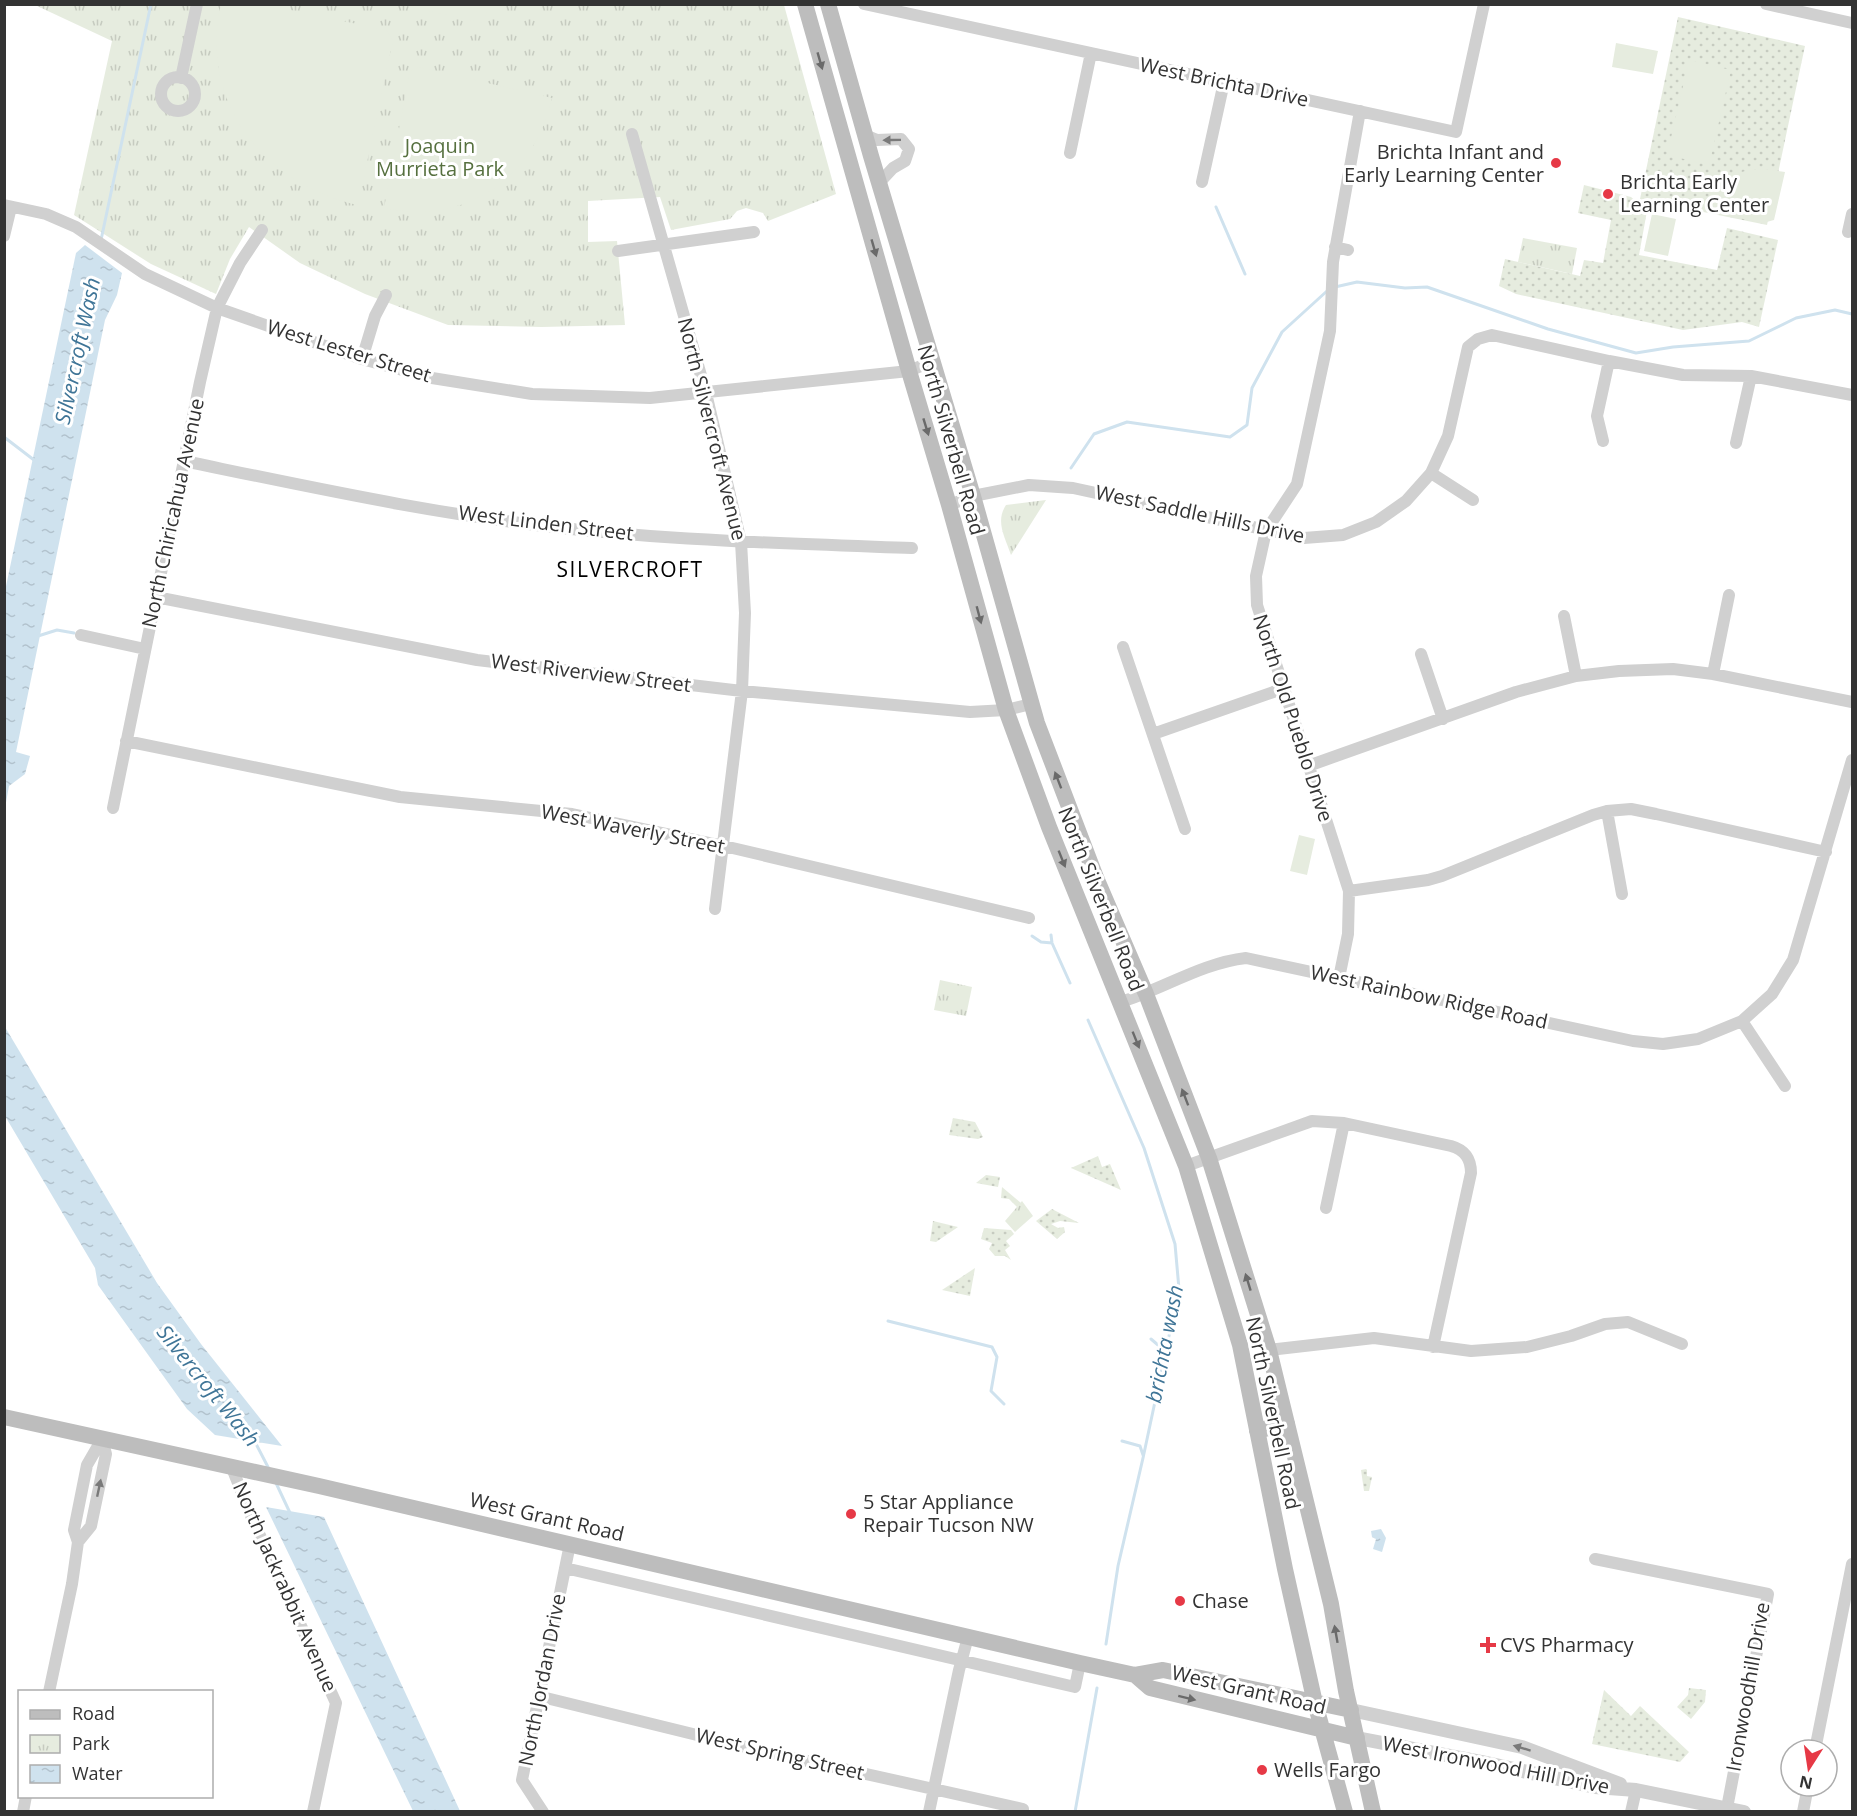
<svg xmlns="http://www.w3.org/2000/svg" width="1857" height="1816" font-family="'Open Sans',sans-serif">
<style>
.grass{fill:url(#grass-dots)}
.park{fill:url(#park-tufts)}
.pitch{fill:#e6ecdf}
.water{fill:url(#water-ripples)}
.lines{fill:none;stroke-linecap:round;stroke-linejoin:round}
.stream{stroke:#cfe2ee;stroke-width:3}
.minor{stroke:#d0d0d0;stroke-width:12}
.tertiary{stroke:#d0d0d0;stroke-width:14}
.secondary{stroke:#bdbdbd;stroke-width:16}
.oneway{fill:#6a6a6a}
.oneway2{fill:#7a7a7a}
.poi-dot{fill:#e63946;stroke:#fff;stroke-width:2}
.labels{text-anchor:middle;stroke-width:6;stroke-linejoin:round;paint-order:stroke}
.street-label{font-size:20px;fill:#333;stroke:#fff}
.park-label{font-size:20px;fill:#56703f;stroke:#fff}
.poi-label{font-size:20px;fill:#333;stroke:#fff;text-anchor:start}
.water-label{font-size:21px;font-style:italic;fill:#3f7597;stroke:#fff}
.neighbourhood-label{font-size:21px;letter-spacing:1.5px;fill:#000;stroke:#fff}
</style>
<defs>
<pattern id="grass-dots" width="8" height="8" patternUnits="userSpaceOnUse" patternTransform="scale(1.5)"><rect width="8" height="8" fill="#e6ecdf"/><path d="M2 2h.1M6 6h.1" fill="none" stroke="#c6cbc0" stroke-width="1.8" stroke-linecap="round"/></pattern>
<pattern id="park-tufts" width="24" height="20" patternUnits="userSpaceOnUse" patternTransform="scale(1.5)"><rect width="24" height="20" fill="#e6ecdf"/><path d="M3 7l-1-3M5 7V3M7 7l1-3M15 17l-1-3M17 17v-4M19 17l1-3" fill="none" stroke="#c6cbc0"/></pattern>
<pattern id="water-ripples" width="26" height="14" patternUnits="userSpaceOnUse" patternTransform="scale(1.5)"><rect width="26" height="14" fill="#cfe2ee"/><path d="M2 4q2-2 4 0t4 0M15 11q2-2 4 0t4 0" fill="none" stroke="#b2c2cd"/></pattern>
</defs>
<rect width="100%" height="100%" fill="#fff"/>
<path class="grass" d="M1678 17 1805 46 1767 225 1640 199Z
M1584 185 1631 197 1647 211 1639 255 1717 270 1727 228 1778 240 1759 327 1742 322 1683 330 1516 294 1499 286 1505 259 1580 276 1584 260 1603 263 1611 220 1578 213Z
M953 1118 975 1122 983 1137 978 1139 949 1135Z
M1098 1156 1102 1167 1110 1164 1121 1190 1071 1168Z
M986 1175 1000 1177 998 1187 976 1183Z
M1002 1187 1021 1203 1017 1207 1009 1199 1001 1198Z
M1052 1209 1079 1223 1060 1221 1051 1224 1058 1228 1064 1227 1065 1232 1057 1239 1036 1221Z
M933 1221 958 1227 936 1242 930 1241Z
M984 1228 1011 1230 1014 1234 1006 1241 1010 1246 1005 1250 1011 1260 1005 1256H995L989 1249 992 1243 981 1239Z
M975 1268 970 1296 942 1290Z
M1366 1469 1367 1470V1476L1372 1477 1369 1491H1364L1361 1470Z
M1689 1688 1706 1690 1705 1702 1691 1719 1677 1707 1688 1695Z
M1604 1690 1631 1716 1640 1706 1689 1752 1680 1762 1592 1744Z"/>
<path class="park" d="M35 5H784L836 194 768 221 763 213 746 208 737 211 730 219 671 230 660 197 588 201V242L617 241 625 325 542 327 448 325 365 294 300 263 249 227 230 259 216 294 151 264 74 215 112 41Z
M1523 238 1577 248 1572 274 1518 262Z
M1046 500 1011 555C1005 537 995 522 1006 505Z
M940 980 972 987 966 1016 934 1010Z
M1022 1201 1033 1216 1015 1232 1005 1221Z"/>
<path class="pitch" d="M221 4 266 5 386 30 393 40 358 205C265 185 198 102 221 4Z
M402 5 488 4V5L484 23Z
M1616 43 1658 51 1653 74 1612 67Z
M1689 60 1731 70 1709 165 1667 155Z
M419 67 552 98C534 179 466 225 384 208L410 71Z
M1764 169 1785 172 1774 220 1763 223 1704 211C1712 180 1733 170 1764 169Z
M1652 214 1676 219 1668 256 1644 251Z
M1299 835 1315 839 1307 875 1290 871Z"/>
<path class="water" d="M85 245 122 273 117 295 105 320 16 752 30 756 25 774 9 786 5 808V591L76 253Z
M5 1027 157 1283 201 1344 282 1446 215 1435 187 1409 98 1285 95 1268 5 1116Z
M266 1507 324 1517 460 1811H413Z
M1381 1529 1386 1538 1382 1552 1373 1549 1376 1539 1372 1537 1371 1531Z"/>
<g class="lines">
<path class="stream" d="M1216 207 1245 274
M101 240 151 4
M1335 287 1357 282 1405 288 1427 287 1548 329 1636 353 1673 347 1749 341 1796 318 1835 310 1852 314
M4 437 34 460
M1071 468 1094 434 1127 422 1230 437 1247 425 1252 388 1282 332 1327 291
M38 636 57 630 74 633
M1051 935 1052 943 1070 983
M1032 936 1041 942 1052 943
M1088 1020 1144 1148 1175 1244 1179 1289 1143 1458 1118 1566 1106 1644
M888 1321 992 1347 997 1357 991 1391 1004 1404
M1151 1339 1165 1351
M254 1440 269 1469
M1122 1441 1140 1446 1143 1455
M276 1483 291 1515
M1075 1812 1097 1688"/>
<path class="minor" d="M864 4 1456 132 1484 4
M1766 4 1852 23
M161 94a17 17 0 1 1 34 0a17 17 0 1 1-34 0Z
M181 78 197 4
M632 134 706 393 741 542 745 613 742 691 715 909
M865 135 877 140 901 139 909 149 905 161 893 168 879 183
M1070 153 1091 53
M1202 182 1224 82
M4 205 46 214 76 227 145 274 217 308 362 359 432 378 532 394 650 398 909 371 933 361
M1848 232 1852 214
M4 236 11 207
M1335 247 1348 250
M618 251 754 232
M362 359 375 316 386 295
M1603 441 1597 416 1609 361
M1736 443 1751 376
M184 461C315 488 447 517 581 530 691 541 802 544 912 548
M1431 473 1473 500
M949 505 973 496 1029 485 1073 488 1304 538 1343 535 1376 522 1406 501 1431 473 1448 436 1468 347 1478 339 1492 335 1609 361 1683 375 1751 376 1852 395
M156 597 477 660 742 691 970 712 1006 710 1031 704
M1564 616 1576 676
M81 635 145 649
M1123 647 1185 829
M1421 654 1443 719
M1713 674 1729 595
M1153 734 1282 689
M126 741 400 797 572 814 724 846 1029 918
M1308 766 1516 692 1576 676 1619 671 1673 669 1713 674 1852 702
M113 808 200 382 217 308 240 263 262 230
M1607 811 1622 894
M1349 891 1428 880 1442 876 1593 815 1607 811 1631 809 1656 814 1826 852
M1339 978 1348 934 1349 891 1257 605 1256 576 1266 531 1297 484 1330 331 1333 262 1360 111
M1121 1002C1163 989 1202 963 1246 958L1633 1041 1663 1044 1698 1039 1742 1021 1772 994 1793 960 1852 760
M1742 1021 1785 1086
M1186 1166 1312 1121 1344 1123 1451 1146C1465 1150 1471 1159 1471 1173L1433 1347
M1326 1208 1344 1123
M1269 1350 1374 1338 1471 1351 1527 1347 1571 1336 1605 1324 1628 1322 1682 1344
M232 1468 252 1518 336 1703 313 1812
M1595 1559 1768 1594 1727 1808
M565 1568 1075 1687 1080 1663
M49 1692 72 1584 78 1542 74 1530 87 1465 102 1439 106 1454 91 1526 78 1542
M538 1696 754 1749 1023 1809
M1815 1750 1852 1564
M23 1812 26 1796
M543 1812 522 1780 570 1544
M929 1812 959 1670 968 1637
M1631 1812 1636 1790
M1803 1812 1808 1786"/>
<path class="tertiary" d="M1351 1710 1522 1747 1620 1784
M1357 1738 1482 1762 1595 1787 1636 1790 1744 1812"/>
<path class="secondary" d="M805 4 909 371 949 505 1006 710 1049 827 1186 1166 1240 1345 1285 1569 1315 1703 1345 1812
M828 4 871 156 973 496 1037 723 1097 880 1146 994 1209 1158 1269 1350 1331 1604 1346 1691 1373 1812
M4 1417 319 1486 1080 1663 1135 1675 1163 1670 1351 1710
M1257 1431 1287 1423
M1135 1675 1150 1688 1357 1738"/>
</g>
<defs><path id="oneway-solid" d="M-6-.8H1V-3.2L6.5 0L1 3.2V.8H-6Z" transform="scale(1.5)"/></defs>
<g class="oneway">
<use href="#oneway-solid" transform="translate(820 61) rotate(74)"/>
<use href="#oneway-solid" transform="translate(874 248) rotate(74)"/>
<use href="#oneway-solid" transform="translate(926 427) rotate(73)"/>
<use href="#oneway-solid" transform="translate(979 615) rotate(75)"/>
<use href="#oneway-solid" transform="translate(1058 780) rotate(-111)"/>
<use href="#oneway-solid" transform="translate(1062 859) rotate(68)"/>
<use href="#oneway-solid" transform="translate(1136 1040) rotate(68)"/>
<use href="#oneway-solid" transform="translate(1185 1097) rotate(-111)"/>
<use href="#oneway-solid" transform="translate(1248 1282) rotate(-107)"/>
<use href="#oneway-solid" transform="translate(1336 1634) rotate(-100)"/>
<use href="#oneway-solid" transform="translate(1187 1698) rotate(14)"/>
</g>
<g class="oneway2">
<use href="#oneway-solid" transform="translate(892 140) rotate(179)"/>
<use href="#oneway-solid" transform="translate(99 1488) rotate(-78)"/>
<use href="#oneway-solid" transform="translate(1522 1748) rotate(-163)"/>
</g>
<g class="poi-dot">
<circle cx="1556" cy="163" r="6"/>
<circle cx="1608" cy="194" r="6"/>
<circle cx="851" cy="1514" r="6"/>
<circle cx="1180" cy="1601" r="6"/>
<path d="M1485 1636h6v6h6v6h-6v6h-6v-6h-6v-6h6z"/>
<circle cx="1262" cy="1770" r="6"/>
</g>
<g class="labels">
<g class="street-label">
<text transform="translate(1224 82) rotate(12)" y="7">West Brichta Drive</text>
<text transform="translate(349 351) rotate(17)" y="7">West Lester Street</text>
<text transform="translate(712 429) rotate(76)" y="7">North Silvercroft Avenue</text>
<text transform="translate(951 440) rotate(74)" y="7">North Silverbell Road</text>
<text transform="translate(173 513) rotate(-78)" y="7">North Chiricahua Avenue</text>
<text transform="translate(1200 514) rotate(12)" y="7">West Saddle Hills Drive</text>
<text transform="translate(546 523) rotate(7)" y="7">West Linden Street</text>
<text transform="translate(591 673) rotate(7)" y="7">West Riverview Street</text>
<text transform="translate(1293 718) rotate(72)" y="7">North Old Pueblo Drive</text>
<text transform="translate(633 829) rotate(11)" y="7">West Waverly Street</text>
<text transform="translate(1101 899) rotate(68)" y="7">North Silverbell Road</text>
<text transform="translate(1429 997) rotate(12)" y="7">West Rainbow Ridge Road</text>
<text transform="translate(1273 1413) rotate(78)" y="7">North Silverbell Road</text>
<text transform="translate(547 1517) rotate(13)" y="7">West Grant Road</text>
<text transform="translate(285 1587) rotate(66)" y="7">North Jackrabbit Avenue</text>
<text transform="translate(542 1680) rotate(-79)" y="7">North Jordan Drive</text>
<text transform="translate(1748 1687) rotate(-80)" y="7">Ironwoodhill Drive</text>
<text transform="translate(1249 1690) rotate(13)" y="7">West Grant Road</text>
<text transform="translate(780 1754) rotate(13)" y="7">West Spring Street</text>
<text transform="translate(1496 1765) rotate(11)" y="7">West Ironwood Hill Drive</text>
</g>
<g class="park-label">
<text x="440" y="153">Joaquin<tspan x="440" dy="23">Murrieta Park</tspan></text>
</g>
<g class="poi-label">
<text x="1544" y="159" text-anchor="end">Brichta Infant and<tspan x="1544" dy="23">Early Learning Center</tspan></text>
<text x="1620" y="189">Brichta Early<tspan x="1620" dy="23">Learning Center</tspan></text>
<text x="863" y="1509">5 Star Appliance<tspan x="863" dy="23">Repair Tucson NW</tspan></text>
<text x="1192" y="1608">Chase</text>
<text x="1500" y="1652">CVS Pharmacy</text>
<text x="1274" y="1777">Wells Fargo</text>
</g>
<g class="water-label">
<text transform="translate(78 351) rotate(-78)" y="7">Silvercroft Wash</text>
<text transform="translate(1165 1344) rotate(-79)" y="7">brichta wash</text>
<text transform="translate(208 1386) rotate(51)" y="7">Silvercroft Wash</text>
</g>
<g class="neighbourhood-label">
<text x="630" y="577">SILVERCROFT</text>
</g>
</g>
<rect width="1857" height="1816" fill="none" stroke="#333333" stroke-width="12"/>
<rect x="18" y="1690" width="195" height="108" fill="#ffffff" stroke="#adadad" stroke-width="1.5"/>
<rect x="30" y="1710" width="30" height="9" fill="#bdbdbd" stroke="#adadad" stroke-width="1.5"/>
<text x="72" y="1720" font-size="18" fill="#333333">Road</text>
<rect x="30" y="1735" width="30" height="18" fill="url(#park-tufts)" stroke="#adadad" stroke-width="1.5"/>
<text x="72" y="1750" font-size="18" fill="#333333">Park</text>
<rect x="30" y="1765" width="30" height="18" fill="url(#water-ripples)" stroke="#adadad" stroke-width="1.5"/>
<text x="72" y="1780" font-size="18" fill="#333333">Water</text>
<g transform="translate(1809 1768) rotate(192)"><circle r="28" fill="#ffffff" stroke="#adadad" stroke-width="1.5"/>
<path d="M0-4.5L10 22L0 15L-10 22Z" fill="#e63946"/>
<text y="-9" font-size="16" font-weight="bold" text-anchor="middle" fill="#333333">N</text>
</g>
</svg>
